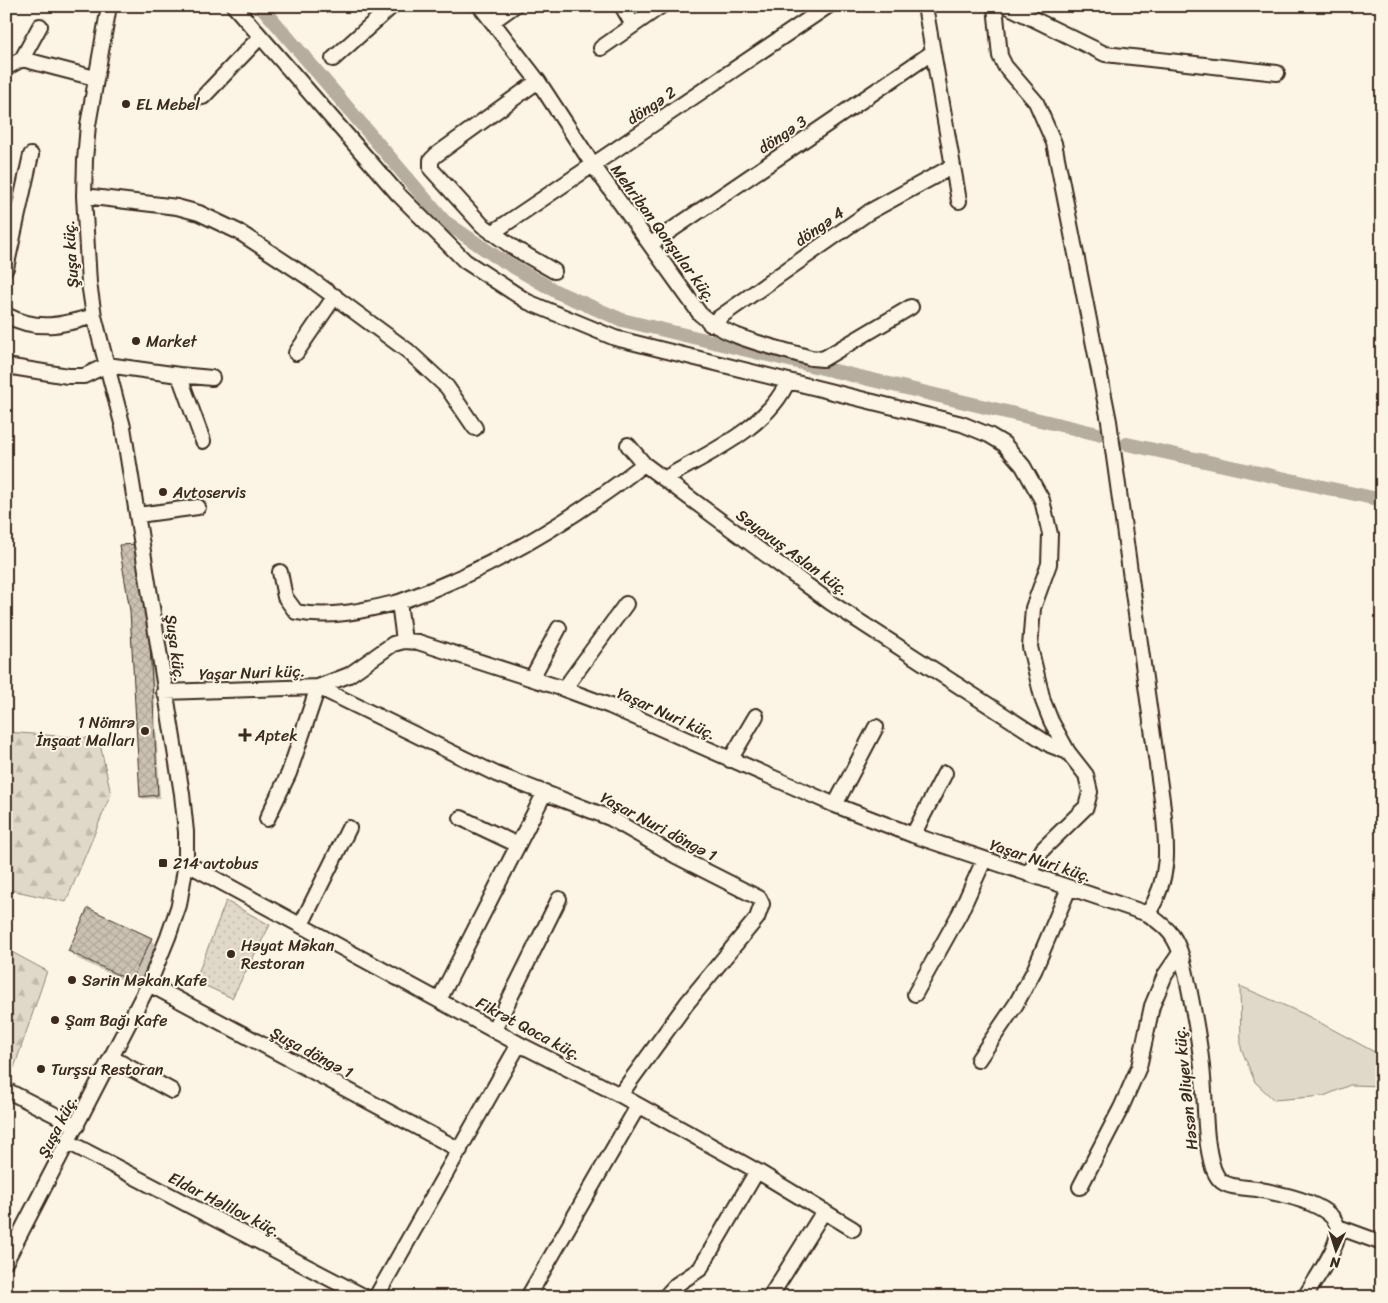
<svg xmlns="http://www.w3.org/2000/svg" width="1388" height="1303" font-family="Sriracha,sans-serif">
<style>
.grass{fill:#e0d8c8;stroke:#8e8173}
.forest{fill:url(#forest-firs);stroke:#8e8173}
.park{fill:url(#park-dots);stroke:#8e8173}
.shadow{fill:#0003}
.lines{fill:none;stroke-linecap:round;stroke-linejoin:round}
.canal{stroke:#b7ad9e;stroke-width:14}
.building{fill:url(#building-cross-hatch);stroke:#3b2a1e}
.minor-casing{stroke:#3b2a1e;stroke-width:18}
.minor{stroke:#fcf5e5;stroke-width:14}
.poi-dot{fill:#3b2a1e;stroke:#fcf5e5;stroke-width:2}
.labels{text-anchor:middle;stroke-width:4;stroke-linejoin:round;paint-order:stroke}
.poi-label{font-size:16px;fill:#3b2a1e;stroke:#fcf5e5;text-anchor:start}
.street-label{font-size:16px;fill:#3b2a1e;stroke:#fcf5e5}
</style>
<defs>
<pattern id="forest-firs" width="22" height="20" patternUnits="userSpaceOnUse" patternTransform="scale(1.25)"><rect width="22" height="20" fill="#e0d8c8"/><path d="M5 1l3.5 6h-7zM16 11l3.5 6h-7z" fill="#c1baab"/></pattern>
<pattern id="park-dots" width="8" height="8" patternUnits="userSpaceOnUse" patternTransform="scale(1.25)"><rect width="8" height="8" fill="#e0d8c8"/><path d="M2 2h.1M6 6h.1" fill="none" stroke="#c1baab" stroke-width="1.8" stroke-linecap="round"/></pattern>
<pattern id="building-cross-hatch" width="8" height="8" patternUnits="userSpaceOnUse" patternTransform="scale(1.25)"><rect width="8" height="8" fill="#ccc2b3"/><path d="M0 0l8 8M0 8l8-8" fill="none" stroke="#b0a79a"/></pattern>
</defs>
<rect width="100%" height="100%" fill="#fcf5e5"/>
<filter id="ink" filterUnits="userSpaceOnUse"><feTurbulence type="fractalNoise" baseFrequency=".02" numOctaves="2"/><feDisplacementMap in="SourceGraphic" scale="10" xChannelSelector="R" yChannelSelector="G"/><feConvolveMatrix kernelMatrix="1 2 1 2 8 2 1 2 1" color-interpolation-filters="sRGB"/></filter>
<g filter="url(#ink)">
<path class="grass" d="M1240 986 1304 1014 1382 1056V1086L1350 1085 1324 1096 1274 1100 1255 1082 1241 1048Z"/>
<path class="forest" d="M6 732 99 739 111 794 66 902 6 889Z
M6 949 47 971 14 1068 6 1066Z"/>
<path class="park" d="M226 901 270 925 232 998 195 981Z"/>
<path class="shadow" d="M150 610 160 798 143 799 141 796Z
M151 939 159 948 140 988 78 959 69 950Z"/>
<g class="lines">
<path class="canal" d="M261 6 444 221 495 256 557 292 622 320 1098 434
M1127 444 1382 500"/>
</g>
<path class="building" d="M139 544 148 607 158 795 140 797 130 611 119 545Z
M88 908 152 938 131 981 68 951Z"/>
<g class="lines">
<defs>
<path id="minor" d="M234 6 398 194 465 261 528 302 615 338 962 424 989 435 1004 444 1023 466 1042 500 1050 534 1049 564 1033 608 1030 647 1043 701 1051 721 1068 752
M480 6 538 81 593 165 700 314C727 339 776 347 811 358L823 359 911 307
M622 6 633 25
M925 6 959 201
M995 6 1000 56 1005 66 1036 102 1054 143 1109 421 1162 800C1167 843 1172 875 1148 914
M1007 6 1105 54 1277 73
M493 21 514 6
M601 48 661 6
M22 59 40 26
M333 59 392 6
M6 68 22 59 95 78
M538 81 436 155 431 160V169L482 225 514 248 554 271
M203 97 260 37
M84 196 177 207 199 213 239 232 309 278 408 351 447 387 475 428
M492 233 828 6
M651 244 933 52
M6 268 31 155
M6 315C37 332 63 325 94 316
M710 324 869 212 953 166
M296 353 335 296
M6 366 68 376H84L107 365 179 375 203 441
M179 375 212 378
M628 445 644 464
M664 479C706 454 767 429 788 381
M138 515 198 507
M280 572 285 597 296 612C331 619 365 610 399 602
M404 641 399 602C488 571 570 522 644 464L831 603 1050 745 1068 752 1086 775 1090 792 1086 807 1043 849 1028 874
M532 678 559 628
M564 689 626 604
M164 692 318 687 349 675 393 644 404 641 418 642 564 689 610 706 835 805 913 835 1148 914C1156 920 1165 926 1171 934 1182 949 1185 970 1189 988 1195 1018 1201 1047 1203 1078 1206 1109 1204 1138 1213 1168 1215 1173 1217 1178 1221 1181 1231 1189 1249 1187 1261 1190 1282 1194 1340 1205 1338 1233 1337 1250 1314 1281 1305 1297
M730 760 756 716
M835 805 876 727
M461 818 518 845
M267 819 289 773 318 687 496 774 610 818 676 856 759 898 762 904 757 918 687 1003 620 1095
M913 835 945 773
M186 863 519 1044 620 1095 757 1171 853 1229
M301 925 349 828
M149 984 460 1150
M915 994 960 913 984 860
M439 1000 545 792
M494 1030 559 899
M112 1058 172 1091
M978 1060 1016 1004 1034 971 1069 888
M6 1090 77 1126
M68 1142 365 1297
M1080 1187 1121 1108 1139 1067 1152 1006 1165 975 1180 953
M1338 1227 1382 1243
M6 1261 149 984 168 937 179 905 186 863V832L182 794 123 427 94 316 89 283 84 196 85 160 88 125 109 6
M376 1297 519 1044
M528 1297 638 1106
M665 1297 676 1285 700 1269 757 1171
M770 1297 824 1211"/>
</defs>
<use href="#minor" class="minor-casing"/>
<use href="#minor" class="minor"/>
</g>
</g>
<g class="poi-dot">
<circle cx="126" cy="104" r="5"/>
<circle cx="136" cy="341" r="5"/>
<circle cx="163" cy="492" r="5"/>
<circle cx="145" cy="731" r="5"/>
<path d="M242.5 727.5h5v5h5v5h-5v5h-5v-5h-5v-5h5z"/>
<rect x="158" y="858" width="10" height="10" rx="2.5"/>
<circle cx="231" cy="954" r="5"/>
<circle cx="72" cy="980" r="5"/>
<circle cx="55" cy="1020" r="5"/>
<circle cx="41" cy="1069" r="5"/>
</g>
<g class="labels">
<g class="poi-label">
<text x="136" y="110">EL Mebel</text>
<text x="146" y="347">Market</text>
<text x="173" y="498">Avtoservis</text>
<text x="135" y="728" text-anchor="end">1 Nömrə<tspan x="135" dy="18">İnşaat Malları</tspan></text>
<text x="255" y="741">Aptek</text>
<text x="173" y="869">214 avtobus</text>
<text x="241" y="951">Həyat Məkan<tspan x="241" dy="18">Restoran</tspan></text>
<text x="82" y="986">Sərin Məkan Kafe</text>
<text x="65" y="1026">Şam Bağı Kafe</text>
<text x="51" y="1075">Turşsu Restoran</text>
</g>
<g class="street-label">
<text transform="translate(651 105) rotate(-34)" y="6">döngə 2</text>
<text transform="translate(782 134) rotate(-34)" y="6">döngə 3</text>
<text transform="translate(819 226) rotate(-35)" y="6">döngə 4</text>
<text transform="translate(664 233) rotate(54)" y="6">Mehriban Qonşular küç.</text>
<text transform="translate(70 254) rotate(-94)" y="6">Şuşa küç.</text>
<text transform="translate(793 552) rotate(36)" y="6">Səyavuş Aslan küç.</text>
<text transform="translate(176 648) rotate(82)" y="6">Şuşa küç.</text>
<text transform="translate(252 672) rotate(-2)" y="6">Yaşar Nuri küç.</text>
<text transform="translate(667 713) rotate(24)" y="6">Yaşar Nuri küç.</text>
<text transform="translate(659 826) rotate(28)" y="6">Yaşar Nuri döngə 1</text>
<text transform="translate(1041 860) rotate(18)" y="6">Yaşar Nuri küç.</text>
<text transform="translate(529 1028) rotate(28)" y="6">Fikrət Qoca küç.</text>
<text transform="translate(312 1052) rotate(28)" y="6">Şuşa döngə 1</text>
<text transform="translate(1185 1088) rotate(-96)" y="6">Həsən Əliyev küç.</text>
<text transform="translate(57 1126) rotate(-63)" y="6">Şuşa küç.</text>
<text transform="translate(225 1204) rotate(27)" y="6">Eldar Həlilov küç.</text>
</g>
</g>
<rect width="1388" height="1303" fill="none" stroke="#fcf5e5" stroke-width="25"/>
<rect x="12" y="12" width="1363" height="1278" fill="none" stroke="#3b2a1e" stroke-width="2" filter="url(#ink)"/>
<g transform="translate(1336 1250) rotate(184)" stroke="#fcf5e5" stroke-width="4" paint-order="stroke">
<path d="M0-4L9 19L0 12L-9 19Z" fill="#3b2a1e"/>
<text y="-8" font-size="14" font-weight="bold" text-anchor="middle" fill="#3b2a1e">N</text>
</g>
</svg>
